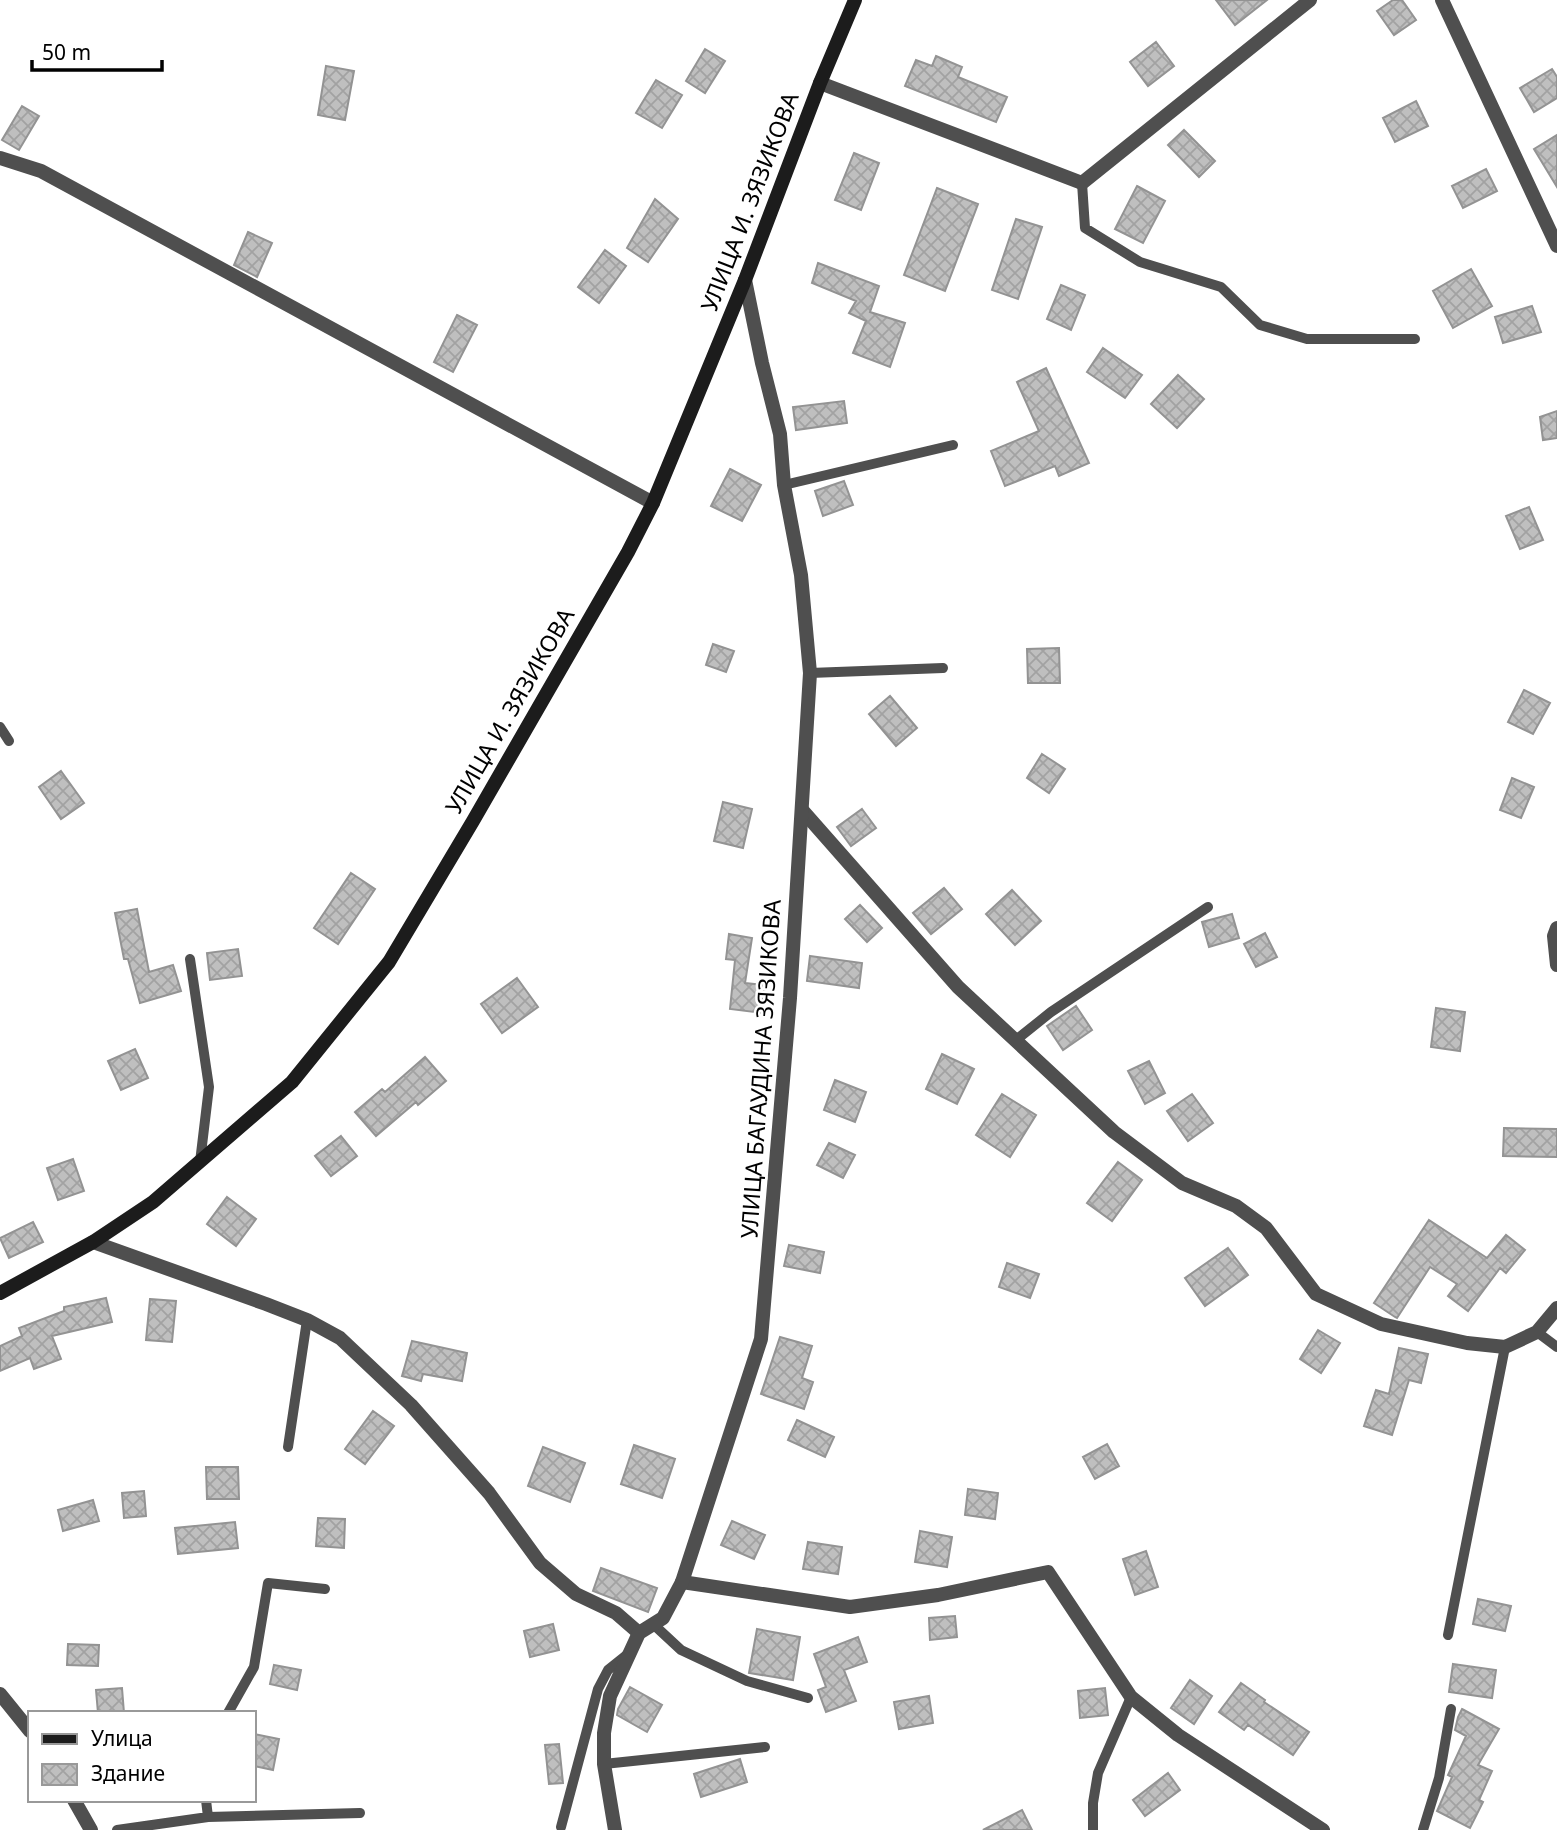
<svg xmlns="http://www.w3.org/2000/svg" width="1557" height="1830" font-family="'Noto Sans',sans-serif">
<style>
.building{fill:url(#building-cross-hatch);stroke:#939393;stroke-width:2}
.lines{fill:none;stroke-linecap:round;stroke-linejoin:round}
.service{stroke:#4f4f4f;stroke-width:10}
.minor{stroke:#4f4f4f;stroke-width:14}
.tertiary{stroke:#4f4f4f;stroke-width:14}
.secondary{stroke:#1c1c1c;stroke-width:14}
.labels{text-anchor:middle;stroke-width:5;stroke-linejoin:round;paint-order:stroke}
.street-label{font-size:23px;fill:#000;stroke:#fff}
</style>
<defs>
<pattern id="building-cross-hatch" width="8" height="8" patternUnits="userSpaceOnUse" patternTransform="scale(1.75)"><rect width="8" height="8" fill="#bfbfbf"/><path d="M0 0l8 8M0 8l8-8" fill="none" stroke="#a2a2a2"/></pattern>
</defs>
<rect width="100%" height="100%" fill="#fff"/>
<path class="building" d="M1216 0H1267L1235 25Z
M1393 0H1402L1416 20 1394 35 1377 11Z
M1156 42 1174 66 1148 86 1130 62Z
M705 49 725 61 705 93 686 81Z
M936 56 962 67 958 77 1007 97 996 122 905 86 916 60 932 66Z
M326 66 354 71 345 120 318 115Z
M1552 69 1557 77V98L1534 112 1520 88Z
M656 80 682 95 662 128 636 113Z
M1416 101 1428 126 1395 142 1383 118Z
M22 106 39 116 19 150 2 140Z
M1184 130 1215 161 1199 177 1168 145Z
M1557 135V187L1534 149Z
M854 153 879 163 861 210 835 200Z
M1486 169 1497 191 1463 208 1452 186Z
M1137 186 1165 201 1143 243 1115 229Z
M937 188 978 204 945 291 904 275Z
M655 199 678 219 648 262 627 248Z
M1016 219 1042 227 1018 299 992 290Z
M248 232 272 243 257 277 234 265Z
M605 250 626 266 599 303 578 287Z
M818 263 879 286 870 312 905 323 890 367 853 353 866 321 849 313 856 301 812 283Z
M1471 269 1492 306 1453 328 1433 291Z
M1061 285 1085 295 1071 330 1047 319Z
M1532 306 1541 332 1503 343 1495 317Z
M457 315 477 325 453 372 434 362Z
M1103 348 1142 375 1125 398 1087 372Z
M1046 368 1089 463 1059 476 1055 466 1005 486 991 451 1039 431 1017 382Z
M1178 375 1204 399 1177 428 1151 404Z
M844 401 847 423 796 430 793 407Z
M1557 411V438L1543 440 1540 417Z
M730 469 761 485 742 521 711 506Z
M844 481 853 505 823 516 815 491Z
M1529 507 1543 540 1520 549 1506 516Z
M713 644 734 651 726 672 706 665Z
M1059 648 1060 683H1028L1027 649Z
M1524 690 1550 703 1533 734 1508 722Z
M890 696 917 728 896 746 869 714Z
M1042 754 1065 769 1049 793 1027 778Z
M61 771 84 803 61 819 39 787Z
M1512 778 1534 787 1521 818 1500 810Z
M723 802 752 809 743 848 714 841Z
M862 809 876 828 851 846 837 827Z
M351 873 375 889 338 944 314 928Z
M944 888 962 909 931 934 913 913Z
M1012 890 1041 921 1015 945 986 914Z
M860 905 882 928 867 942 845 919Z
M137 909 149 972 173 965 181 991 140 1003 128 959H124L115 913Z
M1232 914 1239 938 1209 947 1202 922Z
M1265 933 1277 957 1256 967 1244 944Z
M729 934 752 938 745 983 765 985 762 1013 730 1009 735 960 726 959Z
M238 949 242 976 210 980 207 953Z
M810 956 862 963 859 988 807 981Z
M517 978 538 1007 502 1033 481 1004Z
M1076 1006 1092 1030 1063 1050 1047 1026Z
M1436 1008 1465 1012 1460 1051 1431 1047Z
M135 1049 148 1078 121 1090 108 1061Z
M942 1054 974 1069 957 1104 926 1089Z
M425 1057 446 1081 418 1105 416 1102 376 1136 355 1112 382 1089 385 1092Z
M1149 1061 1165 1093 1145 1104 1128 1071Z
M835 1080 866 1092 855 1122 824 1110Z
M1002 1094 1036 1115 1010 1157 976 1135Z
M1192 1094 1213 1123 1188 1141 1167 1111Z
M1504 1128 1557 1129V1157L1503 1156Z
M341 1136 357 1156 331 1176 315 1156Z
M829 1143 855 1155 843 1178 817 1165Z
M73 1159 84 1191 58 1200 47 1168Z
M1118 1162 1142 1180 1112 1221 1087 1203Z
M227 1197 256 1219 236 1246 207 1224Z
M1429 1220 1487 1258 1506 1235 1525 1250 1506 1273 1500 1268 1468 1311 1448 1296 1457 1284 1430 1267 1397 1318 1395 1317 1374 1303Z
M33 1222 43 1242 9 1258 0 1238Z
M789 1245 824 1252 820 1273 784 1266Z
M1228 1248 1248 1275 1205 1306 1185 1278Z
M1007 1263 1039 1274 1030 1298 999 1287Z
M106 1298 112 1322 52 1336 61 1359 34 1369 30 1358 0 1371V1346L22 1336 19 1328 64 1311V1307Z
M150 1299 176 1301 172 1342 146 1340Z
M1318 1330 1340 1343 1321 1373 1300 1359Z
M780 1337 812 1346 802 1378 813 1382 804 1409 761 1394Z
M412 1341 467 1353 462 1381 423 1374 421 1381 402 1376Z
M1399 1348 1428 1354 1421 1383 1409 1380 1392 1435 1364 1426 1376 1390 1389 1394Z
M373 1411 394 1426 365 1464 345 1449Z
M797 1420 834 1437 825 1457 788 1440Z
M1107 1444 1119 1466 1095 1479 1083 1457Z
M634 1445 675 1459 662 1498 621 1484Z
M543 1447 585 1463 570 1502 528 1486Z
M206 1467H238L239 1499H207Z
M968 1489 998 1493 995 1519 965 1515Z
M144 1491 146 1516 124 1518 122 1493Z
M93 1500 99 1521 63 1531 58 1510Z
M318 1518 345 1519 344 1548 316 1546Z
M732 1521 765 1535 754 1559 721 1545Z
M235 1522 238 1548 178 1554 175 1528Z
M920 1531 952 1537 947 1567 915 1562Z
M808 1542 842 1547 838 1574 803 1569Z
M1146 1551 1158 1587 1135 1595 1123 1559Z
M601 1568 657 1588 648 1612 593 1591Z
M1478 1599 1511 1606 1505 1631 1473 1624Z
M955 1616 957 1637 930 1640 929 1618Z
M553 1624 559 1650 530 1657 524 1631Z
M757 1629 800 1637 793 1680 749 1673Z
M858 1637 867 1662 844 1670 856 1701 826 1712 818 1690 826 1687 814 1654Z
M68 1644 99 1645 98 1666 67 1665Z
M1453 1664 1496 1670 1492 1698 1449 1692Z
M274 1665 301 1670 297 1690 270 1684Z
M1190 1680 1212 1696 1194 1724 1171 1708Z
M1241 1683 1265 1700 1264 1702 1309 1732 1293 1755 1248 1725 1244 1730 1219 1712Z
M630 1687 662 1705 647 1732 617 1715 618 1709Z
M122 1688 124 1713H98L96 1690Z
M1105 1688 1108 1715 1080 1718 1078 1691Z
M929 1696 933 1723 899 1729 894 1702Z
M1462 1709 1499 1729 1478 1765 1492 1771 1479 1800 1483 1802 1470 1828 1437 1811 1452 1777 1448 1775 1466 1736 1455 1730 1458 1717Z
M254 1734 279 1739 273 1770 254 1766Z
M559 1744 563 1783 549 1784 545 1745Z
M740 1759 747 1782 701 1797 694 1774Z
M1168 1773 1180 1790 1145 1816 1133 1800Z
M1022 1810 1032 1830H983Z"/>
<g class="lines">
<path class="service" d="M1082 183 1085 228 1140 262 1221 287 1260 325 1307 339H1415
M784 485 953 445
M810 673 943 668
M0 727 9 741
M190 959 209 1087 200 1162
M1016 1040 1051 1012 1208 907
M1537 1332 1557 1347
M288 1447 307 1320
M653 1624 681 1650 747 1681 808 1698
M1448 1635 1505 1347
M228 1713 254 1667 268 1583 325 1589
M604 1764 765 1747
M206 1800 208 1817
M561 1827 598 1689 608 1670 628 1654
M117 1830 208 1817 360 1813
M1093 1830V1803L1098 1773 1131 1697
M1423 1830 1439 1778 1451 1709"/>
<path class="minor" d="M820 83 1082 183 1310 0
M0 158 41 171 653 503
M802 810 958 987 1114 1132 1182 1183 1236 1206 1266 1228 1316 1294 1381 1324 1467 1343 1505 1347 1537 1332 1557 1308
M1557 928 1554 936 1557 965
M93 1242 266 1304 307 1320 340 1338 411 1405 489 1493 540 1563 576 1594 616 1613 639 1633
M682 1582 850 1607 938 1595 1048 1572 1131 1697 1178 1735 1323 1830"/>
<path class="tertiary" d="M1442 0 1557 246
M0 1694 30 1731
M74 1800 91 1830
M615 1830 604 1764V1733L610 1696 639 1633 663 1618 682 1582 761 1339 790 998 810 673 801 575 784 485 780 434 762 363 745 280"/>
<path class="secondary" d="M0 1293 93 1242 153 1202 292 1082 389 962 473 821 628 552 653 503 745 280 820 83 855 0"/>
</g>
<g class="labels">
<g class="street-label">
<text transform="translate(750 202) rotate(-69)" y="8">УЛИЦА И. ЗЯЗИКОВА</text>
<text transform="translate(510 711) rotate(-60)" y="8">УЛИЦА И. ЗЯЗИКОВА</text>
<text transform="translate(761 1069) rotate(-86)" y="8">УЛИЦА БАГАУДИНА ЗЯЗИКОВА</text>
</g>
</g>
<rect x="28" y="1711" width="228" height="91" fill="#ffffff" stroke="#999999" stroke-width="2"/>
<rect x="42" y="1734" width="35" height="10" fill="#1c1c1c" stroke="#999999" stroke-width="2"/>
<text x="91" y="1746" font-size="21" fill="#000000">Улица</text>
<rect x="42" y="1764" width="35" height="21" fill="url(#building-cross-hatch)" stroke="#999999" stroke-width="2"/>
<text x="91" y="1781" font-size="21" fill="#000000">Здание</text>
<path d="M32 60v10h130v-10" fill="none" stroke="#000000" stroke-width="3.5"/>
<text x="42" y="60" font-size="21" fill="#000000" stroke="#ffffff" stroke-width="5" paint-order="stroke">50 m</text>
</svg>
